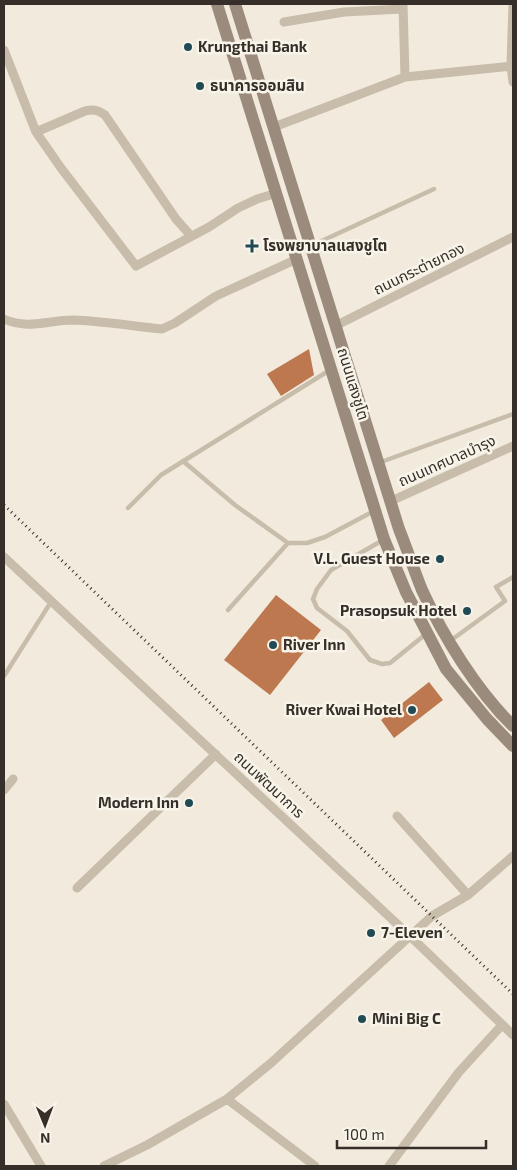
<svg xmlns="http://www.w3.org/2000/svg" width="517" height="1170" font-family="'Exo 2','Noto Sans Thai',sans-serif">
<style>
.building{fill:#bd784f}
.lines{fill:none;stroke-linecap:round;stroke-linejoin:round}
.service{stroke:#c8bcaa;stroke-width:4.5}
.minor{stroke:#c8bcaa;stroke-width:9}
.secondary{stroke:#9b8b7c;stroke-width:12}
.rail{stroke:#362f29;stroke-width:3;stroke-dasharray:1 4;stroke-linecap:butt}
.poi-dot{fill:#214a55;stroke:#f8f4ea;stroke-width:2}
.labels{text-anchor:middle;stroke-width:5;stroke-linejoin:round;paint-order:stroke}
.poi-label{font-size:15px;font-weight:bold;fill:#362f29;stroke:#f8f4ea;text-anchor:start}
.street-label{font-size:15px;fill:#362f29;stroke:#f8f4ea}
</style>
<rect width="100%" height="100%" fill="#f1eadd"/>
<path class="building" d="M309 349 314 375 281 396 267 374Z
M276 595 321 630 270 695 224 660Z
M429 682 443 700 394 738 381 720Z"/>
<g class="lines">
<path class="service" d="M313 245 434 189
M183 461 235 505 288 543H307L325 537 374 511
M381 462 513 414
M128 508 161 475 330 370
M383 540 331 570 317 589 313 599 317 608 347 631 370 660 382 664 390 663 426 634
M228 610 288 543
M450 641 505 601 496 587 513 577
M4 676 51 602"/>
<path class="minor" d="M403 4 405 77
M513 4 511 66 513 82
M284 22 344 12 403 9
M4 50 36 132 61 168 136 266 209 227 238 208 257 199 277 193
M274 127 405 77 513 66
M36 132 85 111C94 109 98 110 105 115L176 219 191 236
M4 319C28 330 48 320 73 320 102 321 132 326 162 329L175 323 216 296 297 259
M337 325 513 237
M391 501 513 446
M4 557 410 936 513 1035
M4 790 13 779
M397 816 468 895
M77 888 216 754
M227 1099 315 1166
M4 1104 41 1166
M104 1166 147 1145 227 1099 271 1063 432 916 468 895 513 856
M389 1166 459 1072 502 1025"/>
<path class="secondary" d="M217 4 384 539 406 592 446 669 487 719 513 746
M235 4 399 529C407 549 414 570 422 590 443 636 477 691 513 726"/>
<path class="rail" d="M4 505 513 994"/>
</g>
<g class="poi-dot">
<circle cx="188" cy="47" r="5"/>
<circle cx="200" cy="86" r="5"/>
<path d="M249.5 238.5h5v5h5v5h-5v5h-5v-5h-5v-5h5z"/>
<circle cx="440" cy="559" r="5"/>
<circle cx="467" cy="611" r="5"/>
<circle cx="273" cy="645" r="5"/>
<circle cx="412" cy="710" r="5"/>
<circle cx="189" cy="803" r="5"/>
<circle cx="371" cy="933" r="5"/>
<circle cx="362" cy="1019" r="5"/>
</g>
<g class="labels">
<g class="poi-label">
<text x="198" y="52">Krungthai Bank</text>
<text x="210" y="91">ธนาคารออมสิน</text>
<text x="263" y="251">โรงพยาบาลแสงชูโต</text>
<text x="430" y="564" text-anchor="end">V.L. Guest House</text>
<text x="457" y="616" text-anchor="end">Prasopsuk Hotel</text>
<text x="283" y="650">River Inn</text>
<text x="402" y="715" text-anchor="end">River Kwai Hotel</text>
<text x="179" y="808" text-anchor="end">Modern Inn</text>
<text x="381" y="938">7-Eleven</text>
<text x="372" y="1024">Mini Big C</text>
</g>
<g class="street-label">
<text transform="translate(419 269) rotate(-26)" y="5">ถนนกระต่ายทอง</text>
<text transform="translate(353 384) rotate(73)" y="5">ถนนแสงชูโต</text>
<text transform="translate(447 461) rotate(-24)" y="5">ถนนเทศบาลบำรุง</text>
<text transform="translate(269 785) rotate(43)" y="5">ถนนพัฒนาการ</text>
</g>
</g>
<rect width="517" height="1170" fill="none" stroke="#362f29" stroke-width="10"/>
<g transform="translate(45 1125) rotate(179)" stroke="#f8f4ea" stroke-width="4" paint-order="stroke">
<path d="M0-4L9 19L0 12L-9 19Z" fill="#362f29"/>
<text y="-8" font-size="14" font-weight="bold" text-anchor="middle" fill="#362f29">N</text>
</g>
<path d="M337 1140v8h149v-8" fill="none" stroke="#362f29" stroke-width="2.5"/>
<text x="344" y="1140" font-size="15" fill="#362f29" stroke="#f8f4ea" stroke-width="4" paint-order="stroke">100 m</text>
</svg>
